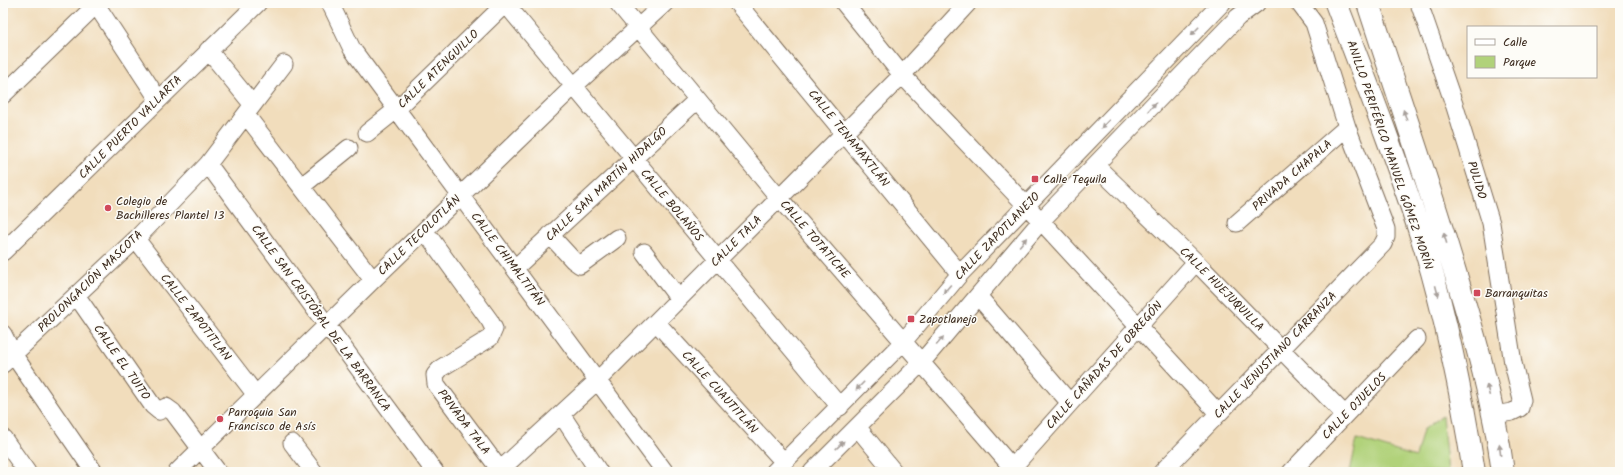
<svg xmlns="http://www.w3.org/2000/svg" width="1623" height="475" font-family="Kalam,sans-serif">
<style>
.green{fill:#b1d27a;stroke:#767e4c}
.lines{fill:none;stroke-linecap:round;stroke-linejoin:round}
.minor-casing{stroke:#7b6955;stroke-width:19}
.highway-casing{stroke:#7b6955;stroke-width:24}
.minor{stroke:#fff;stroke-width:17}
.highway{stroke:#fff;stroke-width:22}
.oneway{fill:#a79f9a}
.poi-dot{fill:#d1495b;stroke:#fdfcf7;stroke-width:1.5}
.labels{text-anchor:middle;stroke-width:3;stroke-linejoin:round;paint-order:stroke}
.street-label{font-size:12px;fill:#3b2a1e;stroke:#fdfcf7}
.poi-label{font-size:12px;fill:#3b2a1e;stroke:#fdfcf7;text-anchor:start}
</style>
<rect width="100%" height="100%" fill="#fdfcf7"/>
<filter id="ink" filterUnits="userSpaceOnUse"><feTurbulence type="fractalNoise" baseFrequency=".025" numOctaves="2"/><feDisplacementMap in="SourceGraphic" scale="8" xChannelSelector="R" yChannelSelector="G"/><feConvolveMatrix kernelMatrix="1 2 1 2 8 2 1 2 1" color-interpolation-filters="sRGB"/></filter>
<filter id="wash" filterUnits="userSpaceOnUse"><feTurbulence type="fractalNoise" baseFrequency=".012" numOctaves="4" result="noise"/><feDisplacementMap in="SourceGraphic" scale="16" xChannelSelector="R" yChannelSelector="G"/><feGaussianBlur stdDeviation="0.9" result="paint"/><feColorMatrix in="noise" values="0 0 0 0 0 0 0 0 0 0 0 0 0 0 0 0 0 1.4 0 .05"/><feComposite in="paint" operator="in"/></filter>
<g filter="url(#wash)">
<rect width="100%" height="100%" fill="#f1ddbc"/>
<path class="green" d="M1442 416 1448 472H1350L1357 439 1416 457 1423 430Z"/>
</g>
<g filter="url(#ink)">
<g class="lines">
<defs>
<path id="minor" d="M95 3 158 99
M330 3 352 49 665 472
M505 3 840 407
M618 3 779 198 1016 472
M737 3 960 274
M844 3 902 75 1041 221 1218 413
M1419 3 1455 107 1491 223 1513 363 1522 400 1520 408 1512 412 1494 415
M208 50 253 105
M3 95 98 3
M246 115 373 280
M367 133 396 110 506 3
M208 164 435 472
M1095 165 1196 262 1345 415
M302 186 349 148
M1237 223 1347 127
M425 231 490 321 494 329 490 338 441 368 435 375 436 384 500 470
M550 235 573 260 580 265 617 238
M136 239 256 395
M3 252 258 3
M644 252 679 299
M515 268 697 100
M76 295 153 406 159 411 166 407 173 412 218 472
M978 296 1070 403
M656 322 784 462
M3 334 13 354 94 472
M3 364 136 239 208 164 284 64
M561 414 599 472
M858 428 894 472
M3 438 27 472
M292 443 314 472
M1012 468 1196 262
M177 472 373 280 574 86 665 3
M498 472 598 380 902 75 968 3
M774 472 903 342 960 274 1222 3
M812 472 921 363 1041 221 1238 17 1257 3
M1162 472 1383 244 1386 237V229L1347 127 1314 23 1299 3
M1291 472 1417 339"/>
<path id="highway" d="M1336 3C1367 84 1399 165 1425 248 1447 321 1462 396 1474 472
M1368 3C1397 92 1428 181 1455 272 1475 337 1494 404 1503 472"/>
</defs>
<use href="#minor" class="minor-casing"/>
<use href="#highway" class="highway-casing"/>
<use href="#minor" class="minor"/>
<use href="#highway" class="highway"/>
</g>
<defs><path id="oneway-solid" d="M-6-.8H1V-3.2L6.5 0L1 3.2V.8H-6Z"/></defs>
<g class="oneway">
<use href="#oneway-solid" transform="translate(1195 31) rotate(134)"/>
<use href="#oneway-solid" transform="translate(1152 107) rotate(-46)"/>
<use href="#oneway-solid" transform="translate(1405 115) rotate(-108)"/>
<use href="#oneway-solid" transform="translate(1105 124) rotate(134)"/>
<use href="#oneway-solid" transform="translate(1445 238) rotate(-107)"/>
<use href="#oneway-solid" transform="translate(1023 242) rotate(-50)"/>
<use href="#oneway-solid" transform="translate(947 289) rotate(130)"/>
<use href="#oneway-solid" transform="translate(1437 291) rotate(75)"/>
<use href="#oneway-solid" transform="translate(940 341) rotate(-50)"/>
<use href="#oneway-solid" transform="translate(860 386) rotate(134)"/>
<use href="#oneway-solid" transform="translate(1488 390) rotate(-104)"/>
<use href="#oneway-solid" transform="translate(840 445) rotate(-44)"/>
<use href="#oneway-solid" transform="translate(1500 450) rotate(-97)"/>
</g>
</g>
<g class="poi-dot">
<rect x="1031" y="175" width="8" height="8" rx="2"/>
<circle cx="108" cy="208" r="4"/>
<rect x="1473" y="289" width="8" height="8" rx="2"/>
<rect x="907" y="315" width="8" height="8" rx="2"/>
<circle cx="220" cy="419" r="4"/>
</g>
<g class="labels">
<g class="street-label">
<text transform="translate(438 69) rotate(-44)" y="4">CALLE ATENGUILLO</text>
<text transform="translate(130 127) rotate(-45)" y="4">CALLE PUERTO VALLARTA</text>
<text transform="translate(849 138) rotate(51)" y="4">CALLE TENAMAXTLÁN</text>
<text transform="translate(1390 155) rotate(71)" y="4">ANILLO PERIFÉRICO MANUEL GÓMEZ MORÍN</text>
<text transform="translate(1292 175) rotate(-41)" y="4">PRIVADA CHAPALA</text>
<text transform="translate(1477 180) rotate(73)" y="4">PULIDO</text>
<text transform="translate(606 184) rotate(-43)" y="4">CALLE SAN MARTÍN HIDALGO</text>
<text transform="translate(672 205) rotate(50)" y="4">CALLE BOLAÑOS</text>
<text transform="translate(419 235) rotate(-44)" y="4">CALLE TECOLOTLÁN</text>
<text transform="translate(997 236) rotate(-46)" y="4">CALLE ZAPOTLANEJO</text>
<text transform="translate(815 239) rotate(49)" y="4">CALLE TOTATICHE</text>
<text transform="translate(736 241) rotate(-45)" y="4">CALLE TALA</text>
<text transform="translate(508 259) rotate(53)" y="4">CALLE CHIMALTITÁN</text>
<text transform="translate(90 281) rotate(-44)" y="4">PROLONGACIÓN MASCOTA</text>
<text transform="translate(1222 289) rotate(45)" y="4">CALLE HUEJUQUILLA</text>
<text transform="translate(196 317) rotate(52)" y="4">CALLE ZAPOTITLAN</text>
<text transform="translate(321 318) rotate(54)" y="4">CALLE SAN CRISTÓBAL DE LA BARRANCA</text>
<text transform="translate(1275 355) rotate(-46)" y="4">CALLE VENUSTIANO CARRANZA</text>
<text transform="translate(122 362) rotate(55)" y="4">CALLE EL TUITO</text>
<text transform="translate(1104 365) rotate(-48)" y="4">CALLE CAÑADAS DE OBREGÓN</text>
<text transform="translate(720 392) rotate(48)" y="4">CALLE CUAUTITLÁN</text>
<text transform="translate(1354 406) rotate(-46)" y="4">CALLE OJUELOS</text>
<text transform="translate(464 422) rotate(53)" y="4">PRIVADA TALA</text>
</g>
<g class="poi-label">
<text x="1043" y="183">Calle Tequila</text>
<text x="116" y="205">Colegio de<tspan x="116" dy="14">Bachilleres Plantel 13</tspan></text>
<text x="1485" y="297">Barranquitas</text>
<text x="919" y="323">Zapotlanejo</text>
<text x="228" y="416">Parroquia San<tspan x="228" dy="14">Francisco de Asís</tspan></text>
</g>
</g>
<rect width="1623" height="475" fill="none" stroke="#fdfcf7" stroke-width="16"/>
<rect x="1467" y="26" width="130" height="52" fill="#fdfcf7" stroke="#afa8a0"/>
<rect x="1475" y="39" width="20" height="6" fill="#ffffff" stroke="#afa8a0"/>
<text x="1503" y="46" font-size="12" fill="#3b2a1e">Calle</text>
<rect x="1475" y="56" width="20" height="12" fill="#b1d27a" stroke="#afa8a0"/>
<text x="1503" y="66" font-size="12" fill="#3b2a1e">Parque</text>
</svg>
